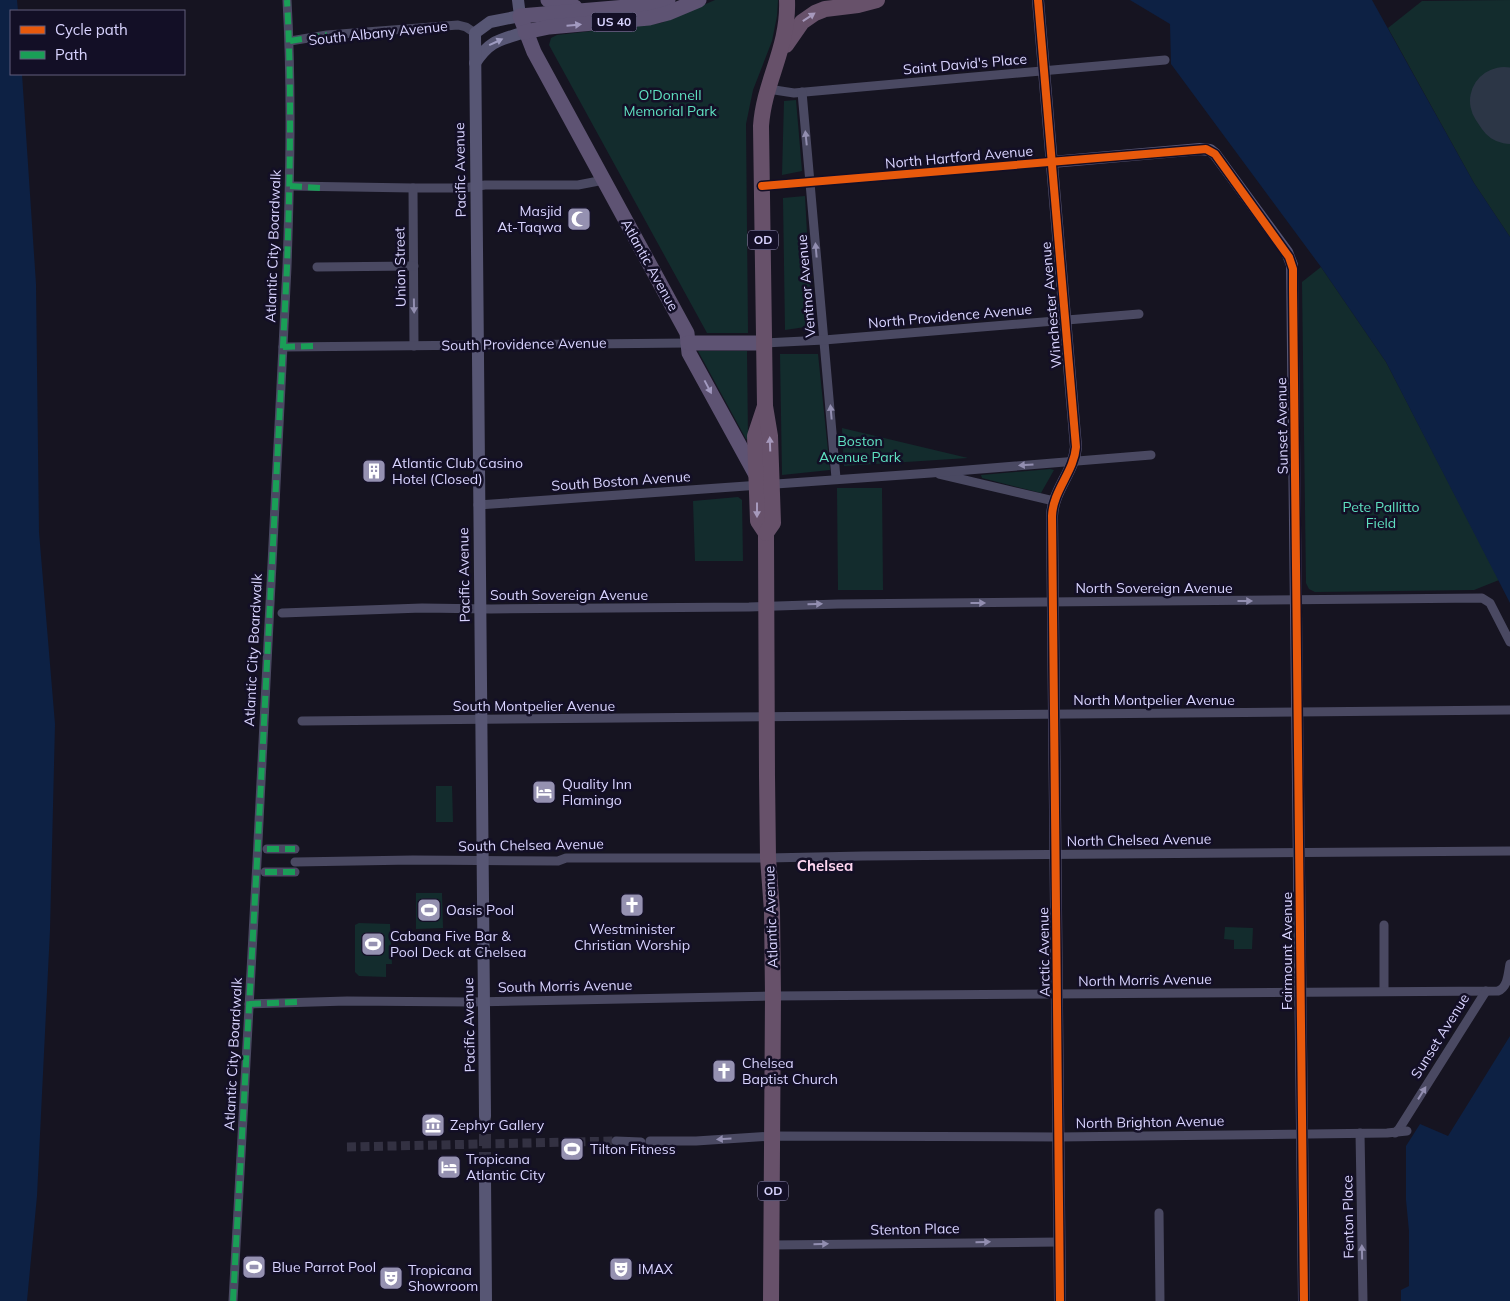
<svg xmlns="http://www.w3.org/2000/svg" width="1510" height="1301" font-family="Mulish,sans-serif">
<style>
.green{fill:#132c2d}
.water{fill:#0d2144}
.lines{fill:none;stroke-linecap:round;stroke-linejoin:round}
.taxiway{stroke:#2c3646;stroke-width:26}
.runway{stroke:#2c3646;stroke-width:68}
.street-tunnel{stroke:#333142;stroke-width:9;stroke-dasharray:9 4.5;stroke-linecap:butt}
.secondary-tunnel{stroke:#333142;stroke-width:12;stroke-dasharray:12 6;stroke-linecap:butt}
.street{stroke:#4a4962;stroke-width:9}
.secondary{stroke:#575674;stroke-width:12}
.primary{stroke:#5e5373;stroke-width:15}
.highway{stroke:#67516a;stroke-width:16}
.quiet{stroke:#1a9f57;stroke-width:6;stroke-dasharray:12 6;stroke-linecap:butt}
.cycleway-casing{stroke:#130f26;stroke-width:11}
.cycleway{stroke:#e8590c;stroke-width:8}
.oneway{fill:#a699bc}
.oneway2{fill:#a29ac0}
.oneway3{fill:#9e9bc0}
.oneway4{fill:#928eb0}
.labels{text-anchor:middle;stroke-width:5;stroke-linejoin:round;paint-order:stroke}
.shield{fill:#130f26;stroke:#9e99be;stroke-width:1}
.shield-label{font-size:12px;font-weight:bold;fill:#d9d4ff}
.street-label{font-size:14px;fill:#d9d4ff;stroke:#130f26}
.park-label{font-size:14px;fill:#5fe0c0;stroke:#130f26}
.poi-label{font-size:14px;fill:#d9d4ff;stroke:#130f26;text-anchor:start}
.neighbourhood-label{font-size:15px;font-weight:bold;fill:#ffd6f0;stroke:#130f26}
</style>
<rect width="100%" height="100%" fill="#161421"/>
<g class="green">
<polygon points="715,0 778,0 777,16 772,41 753,90 746,124 748,333 707,333 549,45 551,38 557,35 661,23"/>
<polygon points="1510,0 1510,237 1474,183 1388,28 1422,1"/>
<polygon points="796,100 802,171 782,175 784,101"/>
<polygon points="805,196 812,326 785,330 783,198"/>
<polygon points="1321,267 1386,362 1499,580 1474,590 1315,592 1309,589 1306,583 1302,282"/>
<polygon points="698,351 747,351 748,440 746,439"/>
<polygon points="780,354 818,354 830,470 782,475"/>
<polygon points="842,428 968,458 844,466"/>
<polygon points="1050,469 1054,470 1041,493 982,478 981,475"/>
<polygon points="837,488 882,488 883,590 838,590"/>
<polygon points="738,497 742,500 743,561 695,561 693,501"/>
<polygon points="436,786 452,786 453,822 436,822"/>
<polygon points="416,893 442,893 443,928 416,929"/>
<polygon points="359,923 390,924 392,964 386,964 386,977 359,976 355,972 355,925"/>
<polygon points="1225,927 1253,928 1252,949 1234,949 1234,940 1224,939"/>
</g>
<g class="water">
<polygon points="0,0 17,0 18,11 11,11 11,74 22,74 36,284 39,532 55,724 50,930 37,1196 27,1301 0,1301"/>
<polygon points="1130,0 1372,0 1474,183 1510,237 1510,603 1386,362 1321,267 1171,64 1170,24"/>
<polygon points="1510,1036 1510,1301 1401,1301 1401,1290 1409,1286 1409,1231 1406,1200 1406,1146 1420,1124 1448,1136"/>
</g>
<g class="lines">
<polyline class="taxiway" points="1504,101 1510,101"/>
<polyline class="runway" points="1504,101 1510,110"/>
<polyline class="street-tunnel" points="347,1147 616,1141"/>
<polyline class="secondary-tunnel" points="485,1116 485,1177"/>
<g class="street">
<polyline points="290,41 327,35 458,25 466,27 475,33"/>
<polyline points="768,89 794,93 1165,60"/>
<polyline points="802,92 836,478"/>
<polyline points="290,186 413,188 464,188 485,185 578,185 604,180"/>
<polyline points="762,186 1052,162"/>
<polyline points="413,188 414,346"/>
<polyline points="317,267 414,266"/>
<polyline points="764,343 824,340 1139,314"/>
<polyline points="283,347 688,343"/>
<polyline points="939,474 1054,501"/>
<polyline points="478,505 931,473 1151,455"/>
<polyline points="282,613 422,608 491,609 749,607 838,604 1482,598 1490,603 1510,642"/>
<polyline points="302,721 1510,710"/>
<polyline points="267,849 295,849"/>
<polyline points="295,862 413,860 558,861 566,858 768,858 863,856 1510,851"/>
<polyline points="265,872 295,872"/>
<polyline points="1384,925 1384,991"/>
<path d="M249,1004L347,1001L471,1002L773,996L1498,991C1508,987 1508,974 1510,964"/>
<polyline points="1360,1133 1363,1301"/>
<polyline points="1395,1133 1399,1129 1486,991"/>
<polyline points="616,1141 641,1142"/>
<polyline points="650,1141 696,1141 773,1136 1058,1137 1387,1133 1407,1131"/>
<polyline points="1159,1213 1160,1301"/>
<polyline points="772,1245 1059,1242"/>
<path d="M233,1301L257,861L287,267C290,178 292,89 287,0"/>
</g>
<g class="secondary">
<path d="M1038,0L1076,447C1074,472 1053,490 1052,516L1060,1301"/>
<path d="M475,63C490,40 500,40 525,32"/>
<polyline points="1052,162 1200,149 1210,150 1215,154 1287,252 1292,265 1304,1301"/>
<polyline points="485,1116 475,33 490,22 520,16 518,0"/>
<polyline points="485,1177 486,1301"/>
</g>
<g class="primary">
<polyline points="548,0 575,7"/>
<polyline points="668,0 638,6 520,16 534,52 687,333 689,353 757,477"/>
<polyline points="525,32 549,27 649,18 668,13 699,0"/>
<polyline points="688,343 764,343"/>
</g>
<g class="highway">
<polyline points="786,45 802,22 815,13 825,9 858,5 877,0"/>
<polyline points="765,406 755,436 758,521 766,533 766,539 767,776 768,858 772,911 773,996 771,1301"/>
<path d="M766,533L773,523L770,436L765,406L761,126C764,81 789,48 787,0"/>
</g>
<g class="quiet">
<polyline points="290,41 327,35"/>
<polyline points="290,186 320,188"/>
<polyline points="283,347 314,346"/>
<polyline points="267,849 295,849"/>
<polyline points="265,872 295,872"/>
<polyline points="249,1004 298,1002"/>
<path d="M233,1301L257,861L287,267C290,178 292,89 287,0"/>
</g>
<g class="cycleway-casing">
<g id="cycleway">
<path d="M1038,0L1076,447C1074,472 1053,490 1052,516L1060,1301"/>
<polyline points="762,186 1206,149 1215,154 1289,257 1293,269 1293,290 1304,1301"/>
</g>
</g>
<use href="#cycleway" class="cycleway"/>
</g>
<defs><path id="oneway-solid" d="M-6-.8H1V-3.2L6.5 0L1 3.2V.8H-6Z" transform="scale(1.25)"/></defs>
<g class="oneway">
<use href="#oneway-solid" transform="translate(809 17) rotate(-34)"/>
<use href="#oneway-solid" transform="translate(770 444) rotate(-92)"/>
<use href="#oneway-solid" transform="translate(757 510) rotate(90)"/>
</g>
<g class="oneway2">
<use href="#oneway-solid" transform="translate(574 25) rotate(-5)"/>
<use href="#oneway-solid" transform="translate(708 387) rotate(62)"/>
</g>
<use class="oneway3" href="#oneway-solid" transform="translate(496 42) rotate(-25)"/>
<g class="oneway4">
<use href="#oneway-solid" transform="translate(806 138) rotate(-96)"/>
<use href="#oneway-solid" transform="translate(816 250) rotate(-95)"/>
<use href="#oneway-solid" transform="translate(414 306) rotate(89)"/>
<use href="#oneway-solid" transform="translate(831 412) rotate(-95)"/>
<use href="#oneway-solid" transform="translate(1026 465) rotate(176)"/>
<use href="#oneway-solid" transform="translate(1245 601)"/>
<use href="#oneway-solid" transform="translate(978 603)"/>
<use href="#oneway-solid" transform="translate(815 604) rotate(-1)"/>
<use href="#oneway-solid" transform="translate(1422 1093) rotate(-58)"/>
<use href="#oneway-solid" transform="translate(724 1139) rotate(177)"/>
<use href="#oneway-solid" transform="translate(983 1242) rotate(-1)"/>
<use href="#oneway-solid" transform="translate(821 1244) rotate(-1)"/>
<use href="#oneway-solid" transform="translate(1362 1252) rotate(-91)"/>
</g>
<defs>
<g id="mosque-square" transform="scale(1.25)"><rect x="-9" y="-9" width="18" height="18" rx="4" fill="#9591b1" stroke="#130f26"/><path d="M3.5-4.9A6 6 0 1 0 3.5 4.9A5 5 0 1 1 3.5-4.9Z" fill="#fff"/></g>
<g id="building-square" transform="scale(1.25)"><rect x="-9" y="-9" width="18" height="18" rx="4" fill="#9591b1" stroke="#130f26"/><path d="M-4-6H4V6H1V3H-1V6H-4ZM-2.5-4.3h1.7v1.8h-1.7ZM.8-4.3h1.7v1.8H.8ZM-2.5-1h1.7V.8h-1.7ZM.8-1h1.7V.8H.8Z" fill="#fff"/></g>
<g id="hotel-square" transform="scale(1.25)"><rect x="-9" y="-9" width="18" height="18" rx="4" fill="#9591b1" stroke="#130f26"/><path d="M-6-4.5h1.5V1H6V5H4.5V3h-9V5H-6ZM-4 0a1.8 1.8 0 1 1 3.6 0ZM.5 0V-2.5h3Q6-2.5 6 0Z" fill="#fff"/></g>
<g id="church-square" transform="scale(1.25)"><rect x="-9" y="-9" width="18" height="18" rx="4" fill="#9591b1" stroke="#130f26"/><path d="M-1.2-6h2.4v3.5h3.3v2.4h-3.3V6h-2.4V-.1h-3.3v-2.4h3.3Z" fill="#fff"/></g>
<g id="stadium-square" transform="scale(1.25)"><rect x="-9" y="-9" width="18" height="18" rx="4" fill="#9591b1" stroke="#130f26"/><path d="M0-5a6.5 5 0 1 0 0 10a6.5 5 0 1 0 0-10ZM-3.5-1.8h7v3.6h-7Z" fill="#fff"/></g>
<g id="museum-square" transform="scale(1.25)"><rect x="-9" y="-9" width="18" height="18" rx="4" fill="#9591b1" stroke="#130f26"/><path d="M0-6L6-3V-2H-6V-3ZM-5-1h2V3h-2ZM-1-1h2V3h-2ZM3-1h2V3H3ZM-6 4H6V6H-6Z" fill="#fff"/></g>
<g id="theatre-square" transform="scale(1.25)"><rect x="-9" y="-9" width="18" height="18" rx="4" fill="#9591b1" stroke="#130f26"/><path d="M-5-5.5Q0-4 5-5.5V0Q5 5 0 6Q-5 5-5 0ZM-3.3-2.5H-1v1.5H-3.3ZM1-2.5H3.3v1.5H1ZM-2.8 1Q0 5.5 2.8 1Z" fill="#fff"/></g>
</defs>
<g fill-rule="evenodd">
<use href="#mosque-square" x="579" y="219"/>
<use href="#building-square" x="374" y="471"/>
<use href="#hotel-square" x="544" y="792"/>
<use href="#church-square" x="632" y="905"/>
<use href="#stadium-square" x="429" y="910"/>
<use href="#stadium-square" x="373" y="944"/>
<use href="#church-square" x="724" y="1071"/>
<use href="#museum-square" x="433" y="1125"/>
<use href="#stadium-square" x="572" y="1149"/>
<use href="#hotel-square" x="449" y="1167"/>
<use href="#stadium-square" x="254" y="1267"/>
<use href="#theatre-square" x="621" y="1269"/>
<use href="#theatre-square" x="391" y="1278"/>
</g>
<g class="labels">
<g class="shield">
<rect x="591.5" y="12.5" width="45" height="19" rx="4"/>
<rect x="748" y="230.5" width="30" height="19" rx="4"/>
<rect x="758" y="1181.5" width="30" height="19" rx="4"/>
</g>
<g class="shield-label">
<text x="614" y="26">US 40</text>
<text x="763" y="244">OD</text>
<text x="773" y="1195">OD</text>
</g>
<g class="street-label">
<text transform="translate(378 33) rotate(-6)" y="5">South Albany Avenue</text>
<text transform="translate(965 64) rotate(-5)" y="5">Saint David's Place</text>
<text transform="translate(959 157) rotate(-5)" y="5">North Hartford Avenue</text>
<text transform="translate(460 170) rotate(-91)" y="5">Pacific Avenue</text>
<text transform="translate(273 246) rotate(-88)" y="5">Atlantic City Boardwalk</text>
<text transform="translate(650 265) rotate(61)" y="5">Atlantic Avenue</text>
<text transform="translate(400 267) rotate(-91)" y="5">Union Street</text>
<text transform="translate(806 286) rotate(-95)" y="5">Ventnor Avenue</text>
<text transform="translate(1051 305) rotate(-95)" y="5">Winchester Avenue</text>
<text transform="translate(950 316) rotate(-5)" y="5">North Providence Avenue</text>
<text transform="translate(524 344) rotate(-1)" y="5">South Providence Avenue</text>
<text transform="translate(1282 426) rotate(-91)" y="5">Sunset Avenue</text>
<text transform="translate(621 481) rotate(-4)" y="5">South Boston Avenue</text>
<text transform="translate(464 575) rotate(-91)" y="5">Pacific Avenue</text>
<text x="1154" y="593">North Sovereign Avenue</text>
<text x="569" y="600">South Sovereign Avenue</text>
<text transform="translate(253 650) rotate(-87)" y="5">Atlantic City Boardwalk</text>
<text x="1154" y="705">North Montpelier Avenue</text>
<text x="534" y="711">South Montpelier Avenue</text>
<text transform="translate(1139 840) rotate(-1)" y="5">North Chelsea Avenue</text>
<text transform="translate(531 845) rotate(-1)" y="5">South Chelsea Avenue</text>
<text transform="translate(771 917) rotate(-92)" y="5">Atlantic Avenue</text>
<text transform="translate(1287 951) rotate(-90)" y="5">Fairmount Avenue</text>
<text transform="translate(1044 952) rotate(-91)" y="5">Arctic Avenue</text>
<text transform="translate(1145 980) rotate(-1)" y="5">North Morris Avenue</text>
<text transform="translate(565 986) rotate(-1)" y="5">South Morris Avenue</text>
<text transform="translate(469 1025) rotate(-91)" y="5">Pacific Avenue</text>
<text transform="translate(1440 1036) rotate(-58)" y="5">Sunset Avenue</text>
<text transform="translate(233 1054) rotate(-87)" y="5">Atlantic City Boardwalk</text>
<text transform="translate(1150 1122) rotate(-1)" y="5">North Brighton Avenue</text>
<text transform="translate(1348 1217) rotate(-91)" y="5">Fenton Place</text>
<text transform="translate(915 1229) rotate(-1)" y="5">Stenton Place</text>
</g>
<g class="park-label">
<text x="670" y="100">O'Donnell<tspan x="670" dy="16">Memorial Park</tspan></text>
<text x="860" y="446">Boston<tspan x="860" dy="16">Avenue Park</tspan></text>
<text x="1381" y="512">Pete Pallitto<tspan x="1381" dy="16">Field</tspan></text>
</g>
<g class="poi-label">
<text x="562" y="216" text-anchor="end">Masjid<tspan x="562" dy="16">At-Taqwa</tspan></text>
<text x="392" y="468">Atlantic Club Casino<tspan x="392" dy="16">Hotel (Closed)</tspan></text>
<text x="562" y="789">Quality Inn<tspan x="562" dy="16">Flamingo</tspan></text>
<text x="446" y="915">Oasis Pool</text>
<text x="632" y="934" text-anchor="middle">Westminister<tspan x="632" dy="16">Christian Worship</tspan></text>
<text x="390" y="941">Cabana Five Bar &amp;<tspan x="390" dy="16">Pool Deck at Chelsea</tspan></text>
<text x="742" y="1068">Chelsea<tspan x="742" dy="16">Baptist Church</tspan></text>
<text x="450" y="1130">Zephyr Gallery</text>
<text x="590" y="1154">Tilton Fitness</text>
<text x="466" y="1164">Tropicana<tspan x="466" dy="16">Atlantic City</tspan></text>
<text x="272" y="1272">Blue Parrot Pool</text>
<text x="638" y="1274">IMAX</text>
<text x="408" y="1275">Tropicana<tspan x="408" dy="16">Showroom</tspan></text>
</g>
<g class="neighbourhood-label">
<text x="825" y="871">Chelsea</text>
</g>
</g>
<rect x="10" y="10" width="175" height="65" fill="#130f26" stroke="#625e7d"/>
<rect x="20" y="26" width="25" height="8" fill="#e8590c" stroke="#625e7d"/>
<text x="55" y="35" font-size="15" fill="#d9d4ff">Cycle path</text>
<rect x="20" y="51" width="25" height="8" fill="#1a9f57" stroke="#625e7d"/>
<text x="55" y="60" font-size="15" fill="#d9d4ff">Path</text>
</svg>
